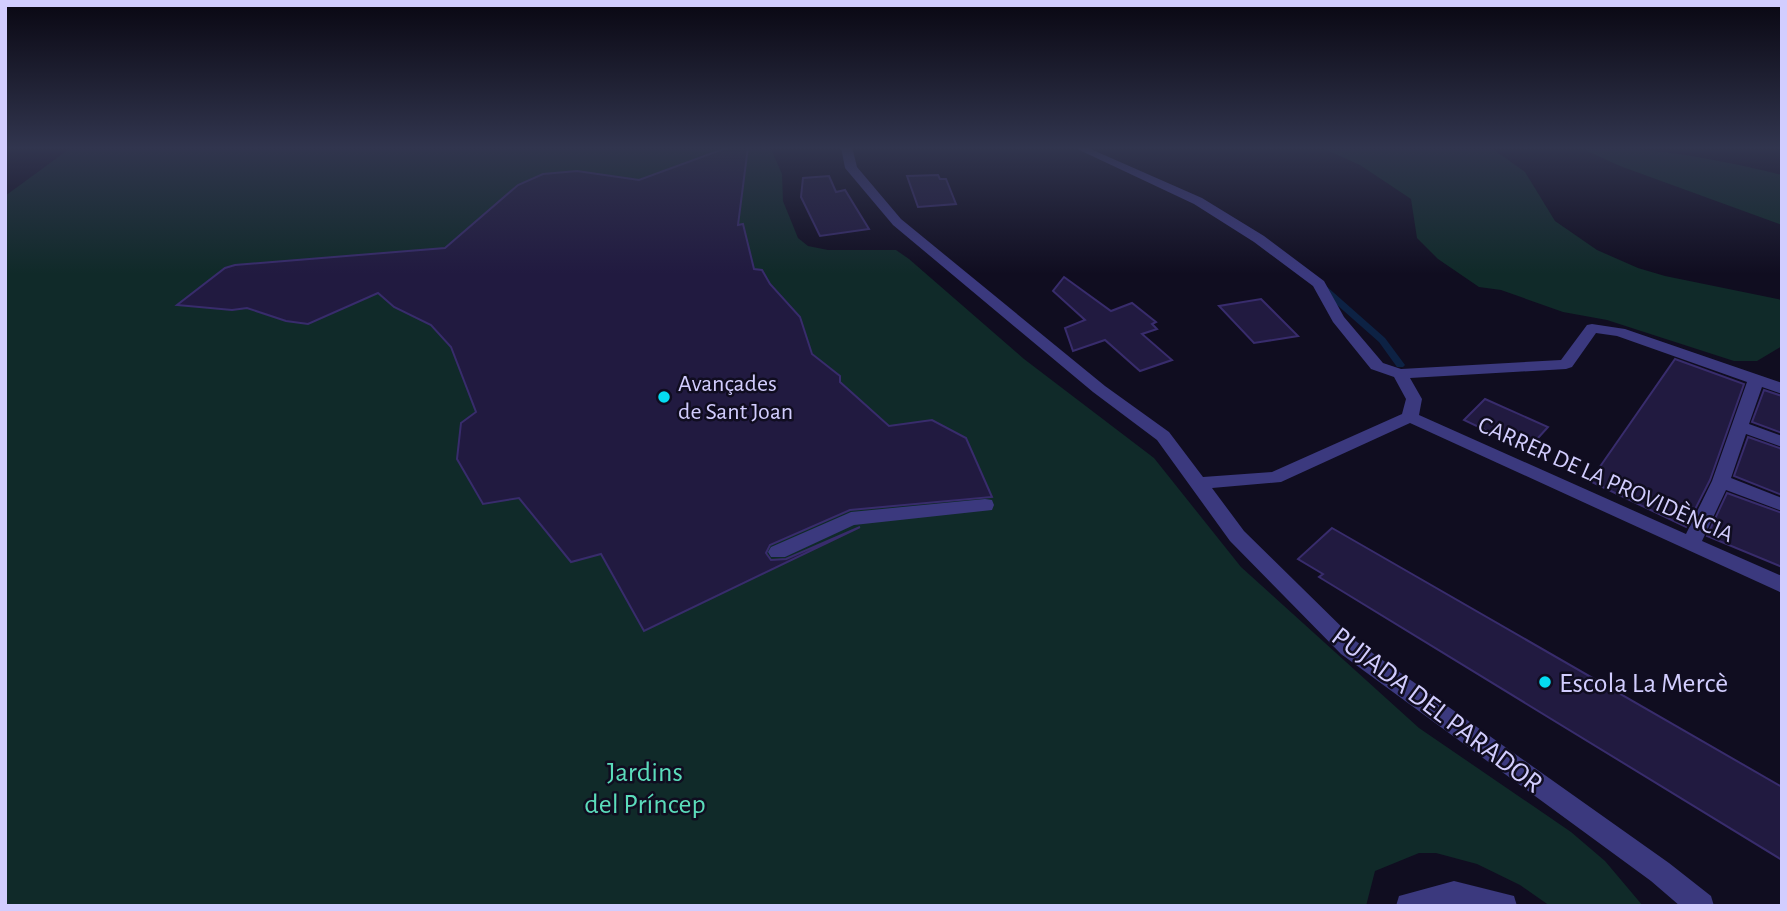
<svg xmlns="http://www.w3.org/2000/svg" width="1787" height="911" font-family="'Alegreya Sans',sans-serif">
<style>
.green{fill:#102a29}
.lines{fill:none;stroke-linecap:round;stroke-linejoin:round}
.stream{fill:#0d2244;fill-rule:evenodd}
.building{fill:#211a40;stroke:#382c6c;stroke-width:2}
.pedestrian{fill:#3b397e;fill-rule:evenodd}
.minor{fill:#3b397e;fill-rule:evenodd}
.poi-dot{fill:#05dcf2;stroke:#100d20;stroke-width:2.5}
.labels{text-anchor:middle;stroke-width:5;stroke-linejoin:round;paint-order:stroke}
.poi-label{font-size:24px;fill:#d2cdfe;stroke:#100d20;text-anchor:start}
.street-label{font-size:24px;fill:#d2cdfe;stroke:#100d20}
.near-poi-label{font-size:28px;fill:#d2cdfe;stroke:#100d20;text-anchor:start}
.near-street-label{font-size:28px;fill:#d2cdfe;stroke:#100d20}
.near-park-label{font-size:28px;fill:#5bdcbb;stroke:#100d20}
</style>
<rect width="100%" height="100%" fill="#100d20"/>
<g class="green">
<polygon points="72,147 770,147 782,174 783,201 798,238 808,246 828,250 896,250 909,259 1024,359 1154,458 1241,567 1419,728 1571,832 1605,861 1643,906 1550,906 1520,885 1477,864 1436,853 1419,853 1375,871 1366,906 5,906 5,196"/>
<polygon points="1320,147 1490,147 1525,172 1555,221 1597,250 1638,268 1665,276 1782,300 1782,346 1757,361 1734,361 1607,320 1563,312 1501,290 1479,287 1438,259 1417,238 1411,199 1360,165"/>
<path d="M1586,147C1654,147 1716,159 1782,175V225L1620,166L1587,151Z"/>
</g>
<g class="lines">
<polygon class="stream" points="1322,284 1325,285 1385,338 1405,365 1403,367 1397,367 1379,342 1319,289 1319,285"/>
</g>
<g class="building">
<polygon points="729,147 748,147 738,225 743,224 754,269 762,270 770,284 800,317 812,354 840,376 840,382 889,426 932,420 966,438 992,497 850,510 770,545 766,553 771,560 786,559 860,527 644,631 601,554 571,562 519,498 483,504 457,459 461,423 476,412 451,347 431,325 394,307 378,293 308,324 286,321 247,308 232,310 177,305 225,268 235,265 445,248 518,185 543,174 577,171 639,180"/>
<polygon points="938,175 940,179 946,179 956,204 918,207 907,176"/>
<polygon points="829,176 836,192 845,190 869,229 820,236 801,197 803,178"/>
<polygon points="1064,277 1111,311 1132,303 1156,322 1152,324 1157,329 1142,334 1172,360 1140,371 1105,340 1073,351 1065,328 1085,320 1053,291"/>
<polygon points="1261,299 1298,336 1254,343 1219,306"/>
<polygon points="1675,359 1744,384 1710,480 1686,527 1590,481"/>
<polygon points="1764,390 1782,396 1782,433 1752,422"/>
<polygon points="1485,399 1548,427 1527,450 1464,420"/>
<polygon points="1748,437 1782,449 1782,495 1734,476"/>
<polygon points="1727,493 1782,513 1782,567 1707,536"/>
<polygon points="1332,528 1782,787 1782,860 1319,577 1323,574 1298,559"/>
</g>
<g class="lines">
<polygon class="pedestrian" points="985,499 992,500 994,505 992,510 854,525 785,557 771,557 768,552 771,547 851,512"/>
<g class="minor">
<path d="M841,147H852L857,167L901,219L1105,386L1169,432L1203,477L1272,472L1402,414L1406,399L1394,377L1371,369L1333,322L1313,286L1254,242L1194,204L1073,147H1086L1202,198L1264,236L1324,281L1344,317L1383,363L1401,369L1561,360L1587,325L1592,324L1625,329L1782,383V394L1762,387L1749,424L1782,436V447L1746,434L1731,478L1782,498V511L1726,490L1702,541L1782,576V593L1410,423L1281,482L1212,488L1244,531L1357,642L1669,863L1711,896L1714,906H1680L1651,881L1341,654L1230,541L1157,440L1093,392L893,225L845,168ZM1596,333L1617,336L1747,382L1712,481L1686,534L1419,415L1422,399L1410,378L1566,369L1572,367Z"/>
<polygon points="1454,881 1514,896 1517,906 1396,906 1399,896"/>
</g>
</g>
<linearGradient id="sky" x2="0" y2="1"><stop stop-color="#090712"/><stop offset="0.54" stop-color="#31354e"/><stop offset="1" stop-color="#31354e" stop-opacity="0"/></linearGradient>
<rect width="1787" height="274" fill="url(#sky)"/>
<g class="poi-dot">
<circle cx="664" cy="397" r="7"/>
<circle cx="1545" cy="682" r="7"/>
</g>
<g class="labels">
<g class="poi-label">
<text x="678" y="391">Avançades<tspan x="678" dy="28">de Sant Joan</tspan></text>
</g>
<g class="street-label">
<text transform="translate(1606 479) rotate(24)" y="8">CARRER DE LA PROVIDÈNCIA</text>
</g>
<g class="near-poi-label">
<text x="1559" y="692">Escola La Mercè</text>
</g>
<g class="near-street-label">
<text transform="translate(1438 709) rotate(37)" y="10">PUJADA DEL PARADOR</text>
</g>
<g class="near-park-label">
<text x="645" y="781">Jardins<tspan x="645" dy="32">del Príncep</tspan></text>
</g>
</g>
<rect width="1787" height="911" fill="none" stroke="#d2cdfe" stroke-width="14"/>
</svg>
